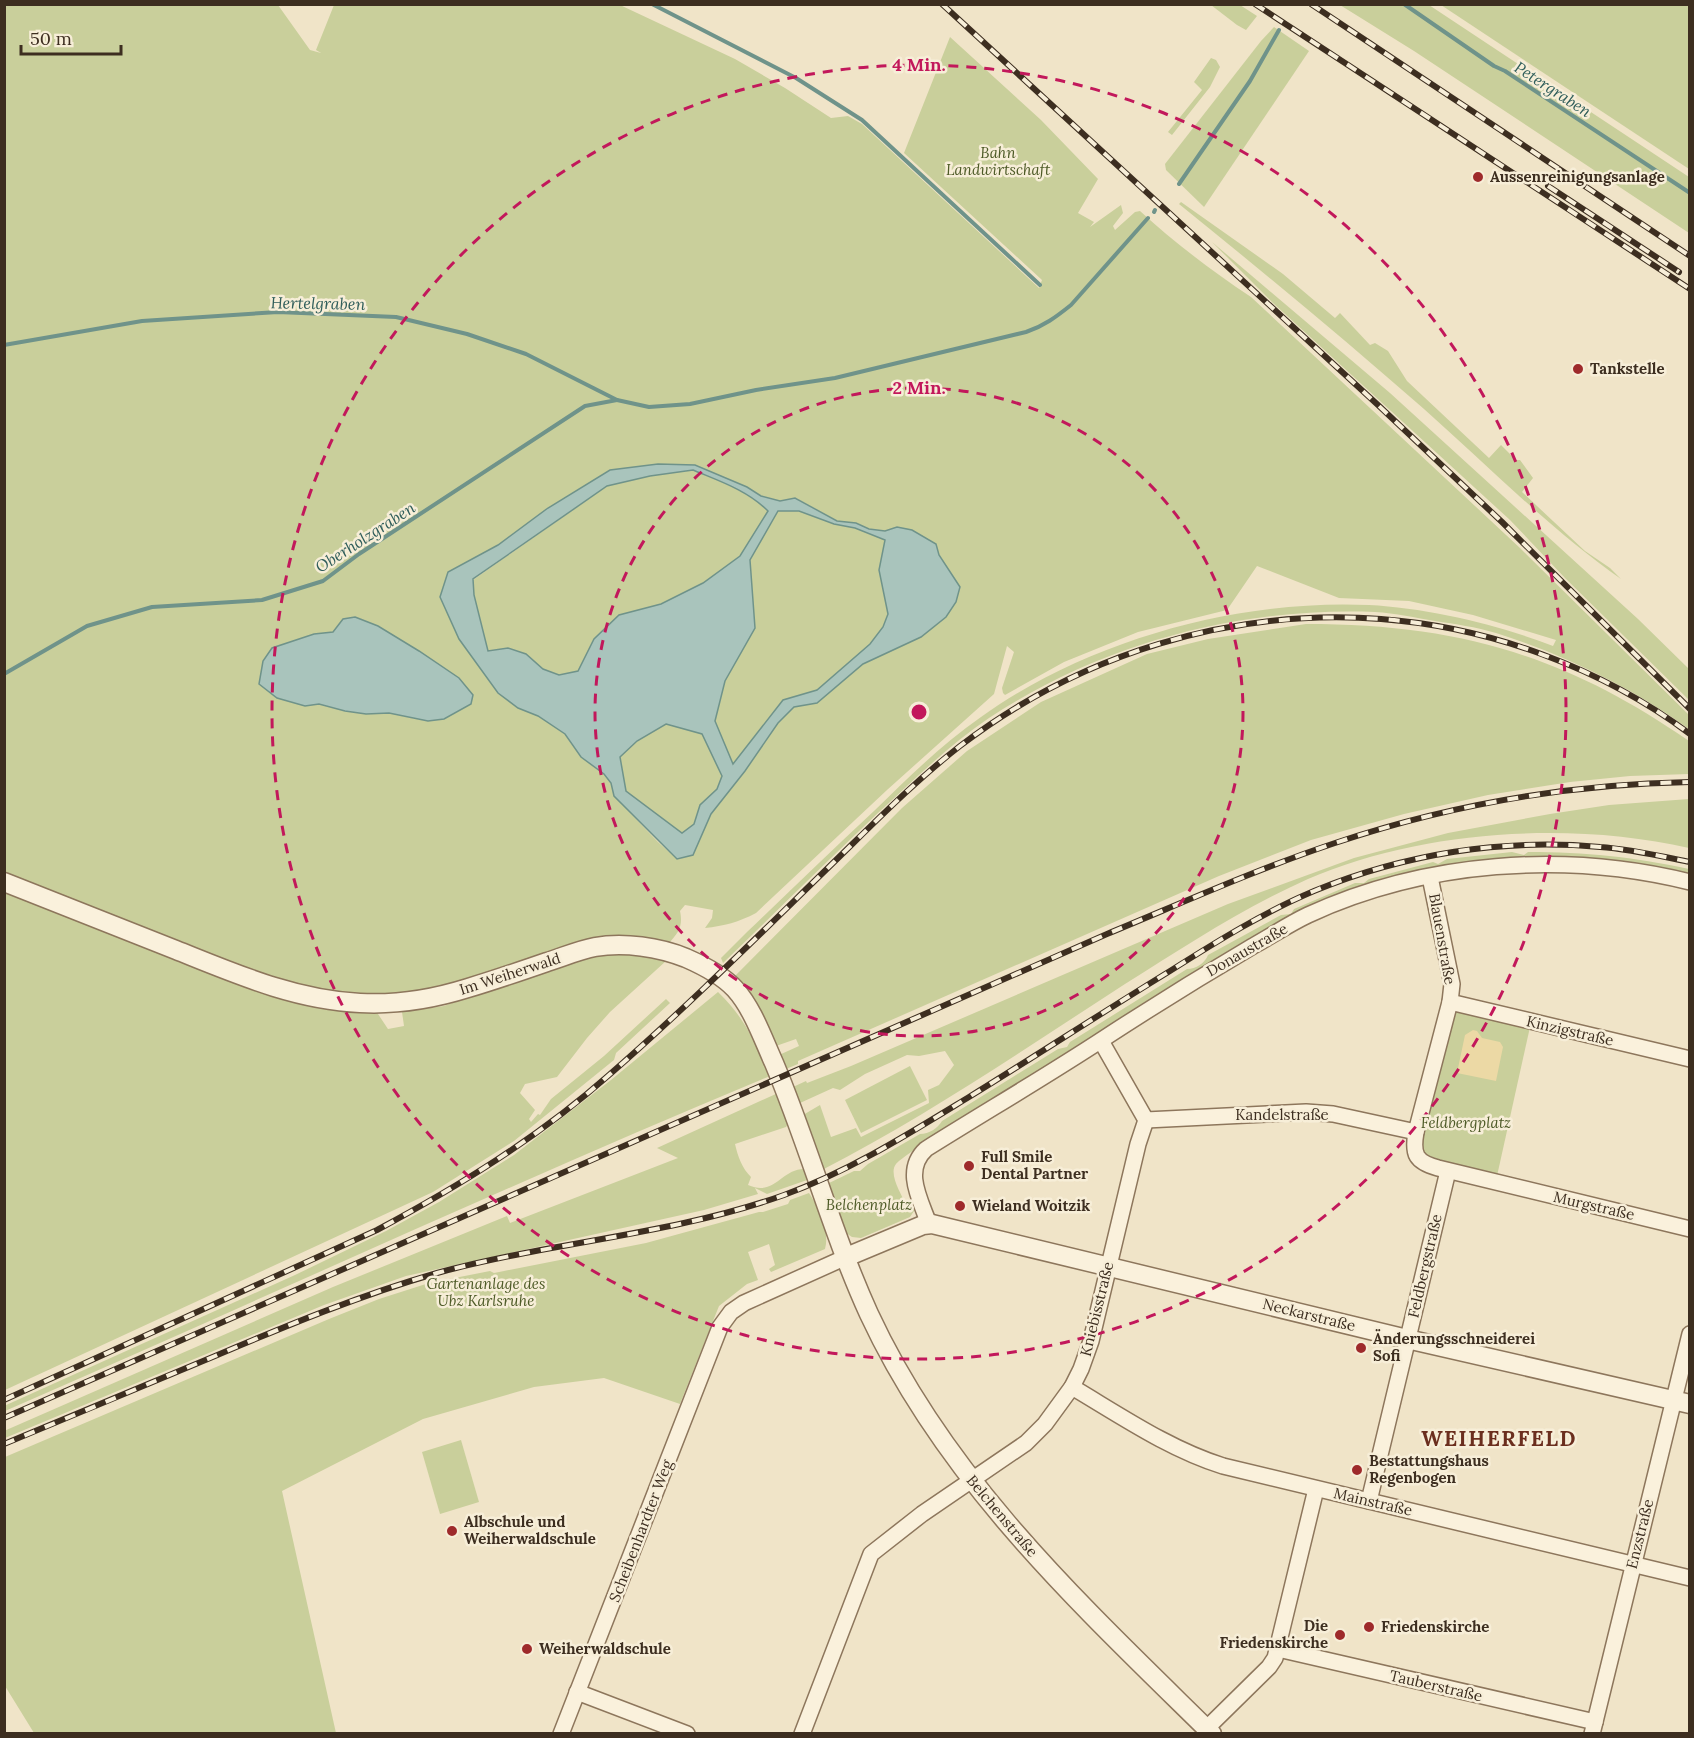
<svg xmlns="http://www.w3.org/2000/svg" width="1694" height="1738" font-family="Lora,serif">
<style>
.green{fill:#c9cf9b;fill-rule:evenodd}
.sand{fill:#ecd9a5}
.water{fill:#a9c4bc;stroke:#6f938a;stroke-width:1.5;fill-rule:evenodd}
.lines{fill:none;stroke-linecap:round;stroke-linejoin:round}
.stream{stroke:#6f938a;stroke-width:4}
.minor-casing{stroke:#8d765c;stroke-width:18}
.tertiary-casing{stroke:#8d765c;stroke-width:21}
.minor{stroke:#faf1dc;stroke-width:15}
.tertiary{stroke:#faf1dc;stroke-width:18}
.rail-casing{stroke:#3d2e20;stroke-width:6}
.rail{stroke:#f7eed8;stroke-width:4;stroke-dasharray:11;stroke-linecap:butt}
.ring{fill:none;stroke:#c2185b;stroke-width:3;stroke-dasharray:10 8}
.poi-dot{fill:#9e2a2b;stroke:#f7eed8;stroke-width:2}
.labels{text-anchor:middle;stroke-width:5;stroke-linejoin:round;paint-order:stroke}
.park-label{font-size:15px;font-style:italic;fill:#4d5a26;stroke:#f7eed8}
.poi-label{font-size:15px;font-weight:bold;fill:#3d2e20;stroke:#f7eed8;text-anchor:start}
.street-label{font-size:15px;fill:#3d2e20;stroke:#f7eed8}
.water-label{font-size:16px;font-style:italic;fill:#2f5d5a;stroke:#f7eed8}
.district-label{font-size:21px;font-weight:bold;letter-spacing:1.5px;fill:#6b2e1e;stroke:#f7eed8}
.centre{fill:#c2185b;stroke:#f7eed8;stroke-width:3}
.ring-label{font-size:18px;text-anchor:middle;font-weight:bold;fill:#c2185b;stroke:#f7eed8;stroke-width:5;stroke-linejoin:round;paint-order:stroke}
</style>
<rect width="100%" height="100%" fill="#f0e4c8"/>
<g class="green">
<path d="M4,5H278L310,50L321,53L316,50L334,5H620L735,59L785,88L831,118L848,116L862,124L1039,288L1042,280L904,153L950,37L1041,120L1098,179L1078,213L1094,222L1090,227L1121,205L1123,213L1113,226L1115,230L1135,212L1140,211C1175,243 1212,271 1251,297L1520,548L1689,715V729C1631,687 1565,655 1496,633C1476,627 1455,624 1435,621C1416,618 1395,613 1375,612C1239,607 1103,643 989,718C949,745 915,779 879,812C826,862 775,913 723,963L721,958L747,932C789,892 831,851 874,811C908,778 942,744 981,717C1088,640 1238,599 1369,605C1428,608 1499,625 1553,646L1556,640L1473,615L1409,601L1339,598L1257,566L1227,610L1138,632L1064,662L1005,695L1003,693L1002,688L1014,652L1007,646L994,694L887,790L756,913C739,922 724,926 705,928L712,918L713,910L685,905L680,911C683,926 679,932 669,943L635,938L417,994L350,996L284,984L5,872ZM658,464L695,465L747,487L761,496L780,501L796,498L837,521L856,523L869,529L885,531L897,527L936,544L939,555L960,587L946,617L921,637L863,664L817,703L794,707L778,723L745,771L711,814L703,832L677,859L658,842L614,796L611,783L604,774L581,757L565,734L539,716L518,708L440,596L448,572L498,545L548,508L610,470ZM343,619L419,651L459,678L473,695L464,708L444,719H417L389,713L366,714L345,711L319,704L314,634L333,632Z"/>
<polygon points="1211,5 1240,5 1257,16 1246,30 1237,25"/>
<polygon points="1340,5 1429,5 1689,177 1689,233 1414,51"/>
<polygon points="1441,5 1689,5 1689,169"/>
<polygon points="1274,27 1309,51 1204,207 1166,170 1165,164 1261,41"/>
<polygon points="1211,58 1216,60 1220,67 1210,87 1172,135 1168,132 1202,90 1194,82"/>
<path d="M1181,202L1283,274L1335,318L1340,313L1370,345L1375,343L1388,351L1407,381L1489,458L1501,445L1516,460H1520L1533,478L1522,492L1585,551L1610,568L1621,579C1550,529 1489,467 1424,409C1344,339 1262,271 1179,204Z"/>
<polygon points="1212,242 1390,393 1638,619 1689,669 1689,700 1565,578 1510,520 1273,303"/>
<path d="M693,470C720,481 747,490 768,511L740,556L703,583L661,604L619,615L594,639L578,671L559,675L543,669L526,654L508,648L488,651L474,595L473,580L607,486L650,476Z"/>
<polygon points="778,511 799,511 834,524 855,528 885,540 879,570 888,614 883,627 870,644 817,690 783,701 733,764 715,721 725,681 755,628 750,560"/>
<path d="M1306,624C1457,624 1565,655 1689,741V774L1630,776L1570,782L1488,795L1404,814L1311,840L1219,876L798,1061V1064L786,1069L779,1055L799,1046L796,1039L776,1046L754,998L735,976L902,808L967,751L1041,702L1147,654L1208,639Z"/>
<polygon points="666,724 702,734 722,776 717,789 700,805 694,824 682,834 626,791 620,757 637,741"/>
<path d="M1689,799V848C1571,821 1420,830 1308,879C1243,908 1184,947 1125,984C1026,1048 927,1116 822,1170L803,1115L820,1105L831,1137L856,1128L861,1137L929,1103L928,1090L939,1085L954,1065L945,1051L919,1056L907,1055L865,1074L840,1090L833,1088L800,1103L793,1087L806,1081L807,1083L851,1066L1228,904L1354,858L1448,833L1550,814L1609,805Z"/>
<path d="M1512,852L1524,855L1528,852C1586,852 1633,857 1689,869V876L1545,859L1337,899L923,1144C917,1148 899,1160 896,1164C888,1174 902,1195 906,1205L916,1200L918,1205L910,1217L861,1238L852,1237L843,1231L827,1184L854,1171H860L868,1164L920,1134C929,1134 938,1128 942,1121L1058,1049L1067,1047L1070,1042L1187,969C1196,969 1205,963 1208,955L1281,915L1291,914L1294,909L1355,883H1364L1369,879L1433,862L1438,864L1447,859Z"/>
<polygon points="4,892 376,1011 388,1029 404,1026 402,1012 444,1006 567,961 605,953 657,956 666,961 610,1012 587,1038 557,1077 525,1084 520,1093 535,1110 529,1119 531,1122 538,1114 540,1115 551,1099 604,1056 666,999 670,1003 616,1053 614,1060 514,1141 433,1192 5,1390"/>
<path d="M718,992C745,1018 755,1042 770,1076C513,1183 260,1300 5,1411L4,1406L295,1275L386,1231L439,1202L514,1155L611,1080Z"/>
<polygon points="1453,1009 1530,1027 1497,1176 1427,1158 1422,1148 1422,1132"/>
<polygon points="910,1066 927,1100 861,1133 845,1100"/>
<path d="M778,1093L789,1123L786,1127L735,1144C738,1157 742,1168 751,1177L748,1185C775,1197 781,1169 804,1169L810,1179L767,1194L755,1188L758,1194L704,1210L406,1276L324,1305L5,1438L4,1431L333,1287L507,1216L510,1223L678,1158L657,1148Z"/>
<path d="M809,1193C819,1208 830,1231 825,1249L771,1272L769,1269L775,1265L769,1244L748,1252L758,1280L747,1284L719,1306L680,1404L604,1378L534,1387L423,1419L282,1491L336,1733H34L5,1686V1457L329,1319L379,1299L429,1283L490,1271L494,1273L646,1243L759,1212H763L788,1204L790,1200Z"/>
<polygon points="461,1440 479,1502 440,1514 422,1452"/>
</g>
<polygon class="sand" points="1473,1030 1477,1031 1482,1038 1500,1042 1503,1047 1496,1081 1457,1073 1465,1035"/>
<g class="water">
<path d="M658,464L695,465L747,487L761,496L780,501L795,498L837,521L856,523L869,529L885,531L897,527L912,530L936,544L939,555L960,587L956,602L946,617L921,637L863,664L817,703L794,707L778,723L745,771L711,814L693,855L677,859L614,796L611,783L604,774L581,757L565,734L538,716L518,708L498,693L459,639L440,597L448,572L498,545L548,508L610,470ZM693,470C719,481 747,490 768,511L740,556L703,583L661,604L619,615L594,639L578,671L559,675L543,669L526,654L508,648L488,651L474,595L473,579L607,486L650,476ZM778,511H799L834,524L855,528L885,540L879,570L888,614L883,627L870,644L817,690L783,700L733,764L715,721L725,681L755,628L750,560ZM666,724L702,734L722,776L717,789L700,805L694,824L682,833L626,791L620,757L637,741Z"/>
<polygon points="355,617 378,626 419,651 459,678 473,695 471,704 444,719 428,721 389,713 366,714 345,711 319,704 305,706 277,698 259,684 263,661 272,648 314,634 333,632 343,619"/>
</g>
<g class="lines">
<g class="stream">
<polyline points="652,4 796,78 862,120 1040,285"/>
<polyline points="1404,4 1494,66 1505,71 1690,193"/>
<polyline points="1179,184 1250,81 1279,30"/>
<polyline points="1154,212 1155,210"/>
<path d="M4,345L142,321L278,312L396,317L467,334L526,354L617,400L649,407L690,404L756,390L835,378L1026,332C1044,326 1056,317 1071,305L1148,218"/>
<polyline points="4,674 87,626 152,607 262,600 323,581 359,554 585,406 617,400"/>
</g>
<g class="minor-casing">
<g id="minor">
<path d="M1430,877L1452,984L1450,1002L1416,1132C1412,1155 1416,1162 1438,1168L1690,1229"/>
<polyline points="1450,1002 1690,1059"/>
<polyline points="1146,1120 1306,1112 1333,1114 1416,1132"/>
<path d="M929,1224C920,1199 903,1170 926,1149C985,1112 1045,1077 1103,1039C1152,1007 1202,976 1253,946C1271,936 1289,924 1308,915C1425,861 1565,851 1690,882"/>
<path d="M1072,1387C1121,1416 1169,1449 1223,1466L1690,1578"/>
<polyline points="1369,1501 1448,1171"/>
<polyline points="1278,1649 1595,1722"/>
<polyline points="577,1692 687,1734"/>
<polyline points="1207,1728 1269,1667 1275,1658 1316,1489"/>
<polyline points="561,1734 720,1327 731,1312 744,1303 844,1258"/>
<polyline points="802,1734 871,1554 922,1514 1026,1443 1045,1424 1072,1387 1081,1369 1091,1341 1138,1144 1146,1120 1101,1041"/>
<polyline points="1592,1734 1690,1334"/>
</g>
</g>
<g class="tertiary-casing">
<g id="tertiary">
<path d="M4,882C62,905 119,928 176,950C236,974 295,1000 360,1003C397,1005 433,999 468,988C495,980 521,971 547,962C563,957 579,950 595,947C624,942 659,947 686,958C702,965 723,976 735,989C753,1009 763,1039 774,1063C809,1146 832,1233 869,1314C947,1482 1082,1606 1212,1734"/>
<polyline points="844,1258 923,1225 932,1224 1407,1339 1690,1404"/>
</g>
</g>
<use href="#minor" class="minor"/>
<use href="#tertiary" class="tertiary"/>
<g class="rail-casing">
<g id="rail">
<polyline points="942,4 1378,405 1502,522 1690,709"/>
<polyline points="1255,4 1690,289"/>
<polyline points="1311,4 1690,256"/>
<polyline points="1548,186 1679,272"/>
<path d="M4,1400L377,1230C459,1186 539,1137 609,1075C687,1007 760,934 834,862C875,822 915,781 960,746C1080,654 1230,608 1381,619C1490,627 1602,668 1690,734"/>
<path d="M4,1418L1107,934C1182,903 1257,869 1335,843C1449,805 1570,784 1690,782"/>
<path d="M4,1444C75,1415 145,1385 215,1356C288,1325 361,1295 437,1273C551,1242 672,1235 784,1195C850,1171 910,1133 969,1097C1037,1055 1103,1012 1170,971C1216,942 1264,912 1314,891C1404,854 1503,838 1600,847C1630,849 1660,856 1690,862"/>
</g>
</g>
<use href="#rail" class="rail"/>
</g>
<g class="ring">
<circle cx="919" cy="712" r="324"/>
<circle cx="919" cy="712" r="647"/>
</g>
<g class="poi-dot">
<circle cx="1478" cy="177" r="6"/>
<circle cx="1578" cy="369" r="6"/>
<circle cx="969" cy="1166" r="6"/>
<circle cx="960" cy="1206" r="6"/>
<circle cx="1361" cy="1348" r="6"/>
<circle cx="1357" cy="1470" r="6"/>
<circle cx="452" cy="1531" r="6"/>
<circle cx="1369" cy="1627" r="6"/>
<circle cx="1340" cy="1635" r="6"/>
<circle cx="527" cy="1649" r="6"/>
</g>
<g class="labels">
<g class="park-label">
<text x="998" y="158">Bahn<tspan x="998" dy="17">Landwirtschaft</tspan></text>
<text x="1466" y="1128">Feldbergplatz</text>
<text x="869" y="1210">Belchenplatz</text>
<text x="486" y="1289">Gartenanlage des<tspan x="486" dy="17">Ubz Karlsruhe</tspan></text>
</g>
<g class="poi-label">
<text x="1490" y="182">Aussenreinigungsanlage</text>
<text x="1590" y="374">Tankstelle</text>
<text x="981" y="1162">Full Smile<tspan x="981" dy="17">Dental Partner</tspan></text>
<text x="972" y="1211">Wieland Woitzik</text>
<text x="1373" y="1344">Änderungsschneiderei<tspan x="1373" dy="17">Sofi</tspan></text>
<text x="1369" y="1466">Bestattungshaus<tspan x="1369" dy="17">Regenbogen</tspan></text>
<text x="464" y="1527">Albschule und<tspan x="464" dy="17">Weiherwaldschule</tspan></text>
<text x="1328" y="1631" text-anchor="end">Die<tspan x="1328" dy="17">Friedenskirche</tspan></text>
<text x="1381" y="1632">Friedenskirche</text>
<text x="539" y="1654">Weiherwaldschule</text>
</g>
<g class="street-label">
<text transform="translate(1442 939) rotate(80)" y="5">Blauenstraße</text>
<text transform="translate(1247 950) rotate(-30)" y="5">Donaustraße</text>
<text transform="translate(510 974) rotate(-18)" y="5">Im Weiherwald</text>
<text transform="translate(1570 1031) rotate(13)" y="5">Kinzigstraße</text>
<text x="1282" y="1120">Kandelstraße</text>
<text transform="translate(1594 1206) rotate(13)" y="5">Murgstraße</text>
<text transform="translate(1425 1266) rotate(-77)" y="5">Feldbergstraße</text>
<text transform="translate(1097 1309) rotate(-76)" y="5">Kniebisstraße</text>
<text transform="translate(1309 1315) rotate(14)" y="5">Neckarstraße</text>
<text transform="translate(1373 1502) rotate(13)" y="5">Mainstraße</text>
<text transform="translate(1002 1516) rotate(50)" y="5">Belchenstraße</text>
<text transform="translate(641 1531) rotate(-69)" y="5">Scheibenhardter Weg</text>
<text transform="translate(1640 1534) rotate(-76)" y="5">Enzstraße</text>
<text transform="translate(1436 1686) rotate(13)" y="5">Tauberstraße</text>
</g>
<g class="water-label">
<text transform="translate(1553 89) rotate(33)" y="6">Petergraben</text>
<text transform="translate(318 303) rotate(1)" y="6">Hertelgraben</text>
<text transform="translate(365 537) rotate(-33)" y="6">Oberholzgraben</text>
</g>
<g class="district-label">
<text x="1499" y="1446">WEIHERFELD</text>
</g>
</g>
<circle cx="919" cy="712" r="9" class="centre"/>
<g class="ring-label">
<text x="919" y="71">4 Min.</text>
<text x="919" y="394">2 Min.</text>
</g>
<rect width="1694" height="1738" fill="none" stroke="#3d2e20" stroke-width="12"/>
<path d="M21 45v9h100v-9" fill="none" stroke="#3d2e20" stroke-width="3"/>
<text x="30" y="45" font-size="18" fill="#3d2e20" stroke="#f7eed8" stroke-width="4.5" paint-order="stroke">50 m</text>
</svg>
